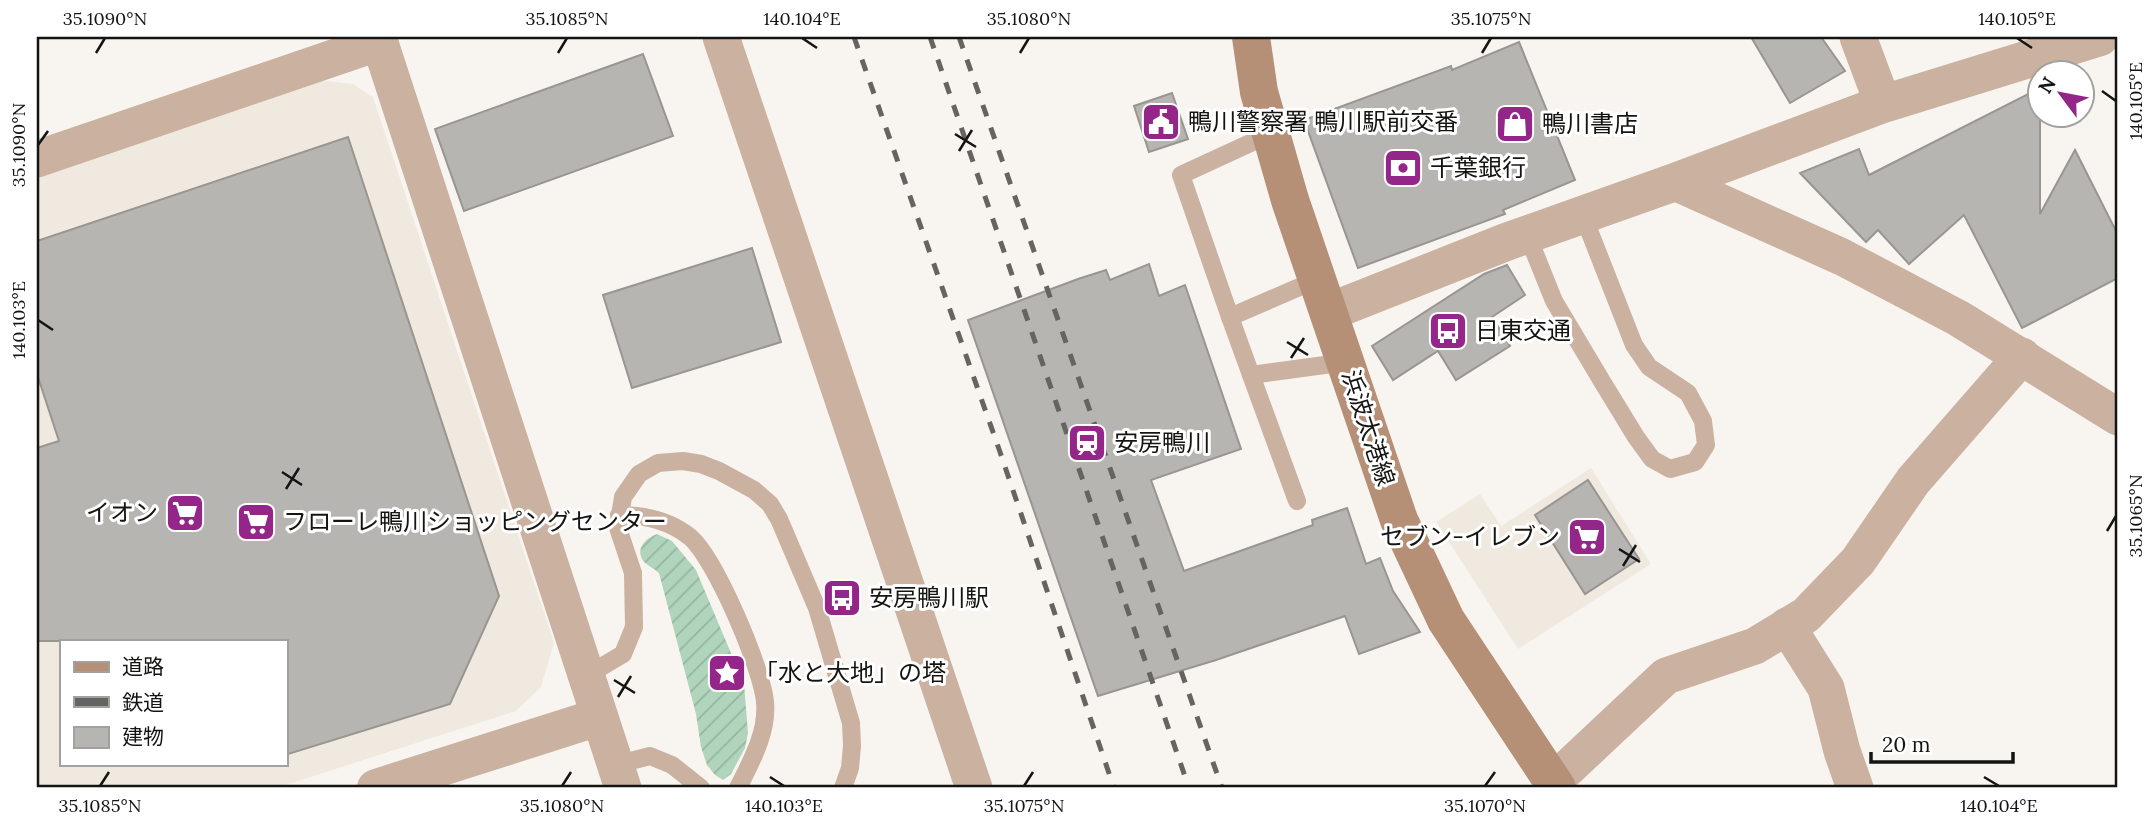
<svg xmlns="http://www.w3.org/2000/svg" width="2155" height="825" font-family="Lora,'Noto Sans JP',serif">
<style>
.built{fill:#f0e9df;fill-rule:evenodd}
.garden{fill:url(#garden-furrows)}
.building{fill:#b7b5b1;stroke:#989592;stroke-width:2}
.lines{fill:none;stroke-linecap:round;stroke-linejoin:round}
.service{stroke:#cbb1a0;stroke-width:18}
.minor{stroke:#cbb1a0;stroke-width:37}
.tertiary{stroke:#cbb1a0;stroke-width:38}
.secondary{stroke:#b58f76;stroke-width:38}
.rail{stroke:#656461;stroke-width:5;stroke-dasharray:12 12;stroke-linecap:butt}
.ticks{fill:none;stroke:#141412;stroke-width:2.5}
.labels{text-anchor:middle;stroke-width:6;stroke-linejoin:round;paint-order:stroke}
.poi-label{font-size:24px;fill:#141412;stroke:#fff;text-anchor:start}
.street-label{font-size:24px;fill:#141412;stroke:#fff}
.neatline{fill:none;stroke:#141412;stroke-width:2.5}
.ticks-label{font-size:18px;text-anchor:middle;fill:#141412}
</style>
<defs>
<pattern id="garden-furrows" width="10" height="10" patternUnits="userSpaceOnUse" patternTransform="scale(1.75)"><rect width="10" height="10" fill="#b0d4bc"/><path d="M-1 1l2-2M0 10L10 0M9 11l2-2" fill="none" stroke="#96b5a1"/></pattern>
</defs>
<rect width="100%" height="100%" fill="#f8f5f1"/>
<g class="built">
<path d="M309,79L353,84L373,97L554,643L541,687L516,711L276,788H37V177ZM61,641H285V764H61Z"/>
<polygon points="1591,468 1651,564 1518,649 1436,522 1480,494 1501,526"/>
</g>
<path class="garden" d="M657,534L672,541L696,570L744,684L748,733L745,748L731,774L723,780L715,775L707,765L701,747L696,714L659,573C655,569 648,566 644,562C634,549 646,538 657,534Z"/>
<g class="building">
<polygon points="1751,37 1821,37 1845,71 1790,103"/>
<polygon points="1519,42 1575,180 1503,210 1505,214 1358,268 1304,120 1451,66 1452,70"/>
<polygon points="643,54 673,136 464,211 435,129"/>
<polygon points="2040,88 2040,214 2075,150 2118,235 2118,278 2022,328 1964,215 1909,264 1878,230 1866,242 1800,173 1859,149 1869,175"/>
<polygon points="1172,93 1188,139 1149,152 1134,106"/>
<polygon points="348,137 499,596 450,704 285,755 285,641 37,641 37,448 59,441 37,374 37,241"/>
<polygon points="752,248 781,342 632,388 603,295"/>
<polygon points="1149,264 1159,296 1185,285 1241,449 1151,480 1184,571 1313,525 1312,520 1347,508 1366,564 1380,558 1393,591 1420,632 1359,654 1345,616 1216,660 1098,696 968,320 1078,279 1106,270 1110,280"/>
<polygon points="1507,265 1525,295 1492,317 1510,346 1456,380 1438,351 1393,380 1372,346 1484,274"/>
<polygon points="1588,480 1639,559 1585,594 1535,515"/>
</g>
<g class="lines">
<g class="service">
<polyline points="1527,234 1554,301 1603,383 1636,437 1652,459 1670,469 1695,462 1706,445 1703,421 1688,393 1649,367 1634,345 1583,215"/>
<polyline points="1318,279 1230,317 1251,375 1347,362"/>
<polyline points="1230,317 1181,175 1270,134"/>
<polyline points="1251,375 1297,501"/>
<path d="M619,515C644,515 669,520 690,537C715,558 762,668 765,702C768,732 751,762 738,788"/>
<polyline points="586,676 623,654 634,627 633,573 618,528 623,497 639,474 658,463 683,461 701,464 719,471 754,490 770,504 779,519 817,608 851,723 852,746 850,768 843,788"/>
<polyline points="615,765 650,756 672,765 701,788"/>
</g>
<g class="minor">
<polyline points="378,37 623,788"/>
<polyline points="721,37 974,788"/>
<polyline points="1858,37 1883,104"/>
<polyline points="37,159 380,42"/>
<polyline points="1675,182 1842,257 1958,318 2118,417"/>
<polyline points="1787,626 1826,688 1842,751 1855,788"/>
<polyline points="1553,782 1666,676 1755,646 1806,615 1858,561 1913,481 2022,356"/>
</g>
<g class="tertiary">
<polyline points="1329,312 1506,242 1675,182 1883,104 2100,37"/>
<polyline points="376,788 599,717"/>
</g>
<polyline class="secondary" points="1251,37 1259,92 1290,200 1399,520 1446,620 1557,788"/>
<g class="rail">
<polyline points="854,37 1000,452 1114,788"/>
<polyline points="930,37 1189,788"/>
<polyline points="959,37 1222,788"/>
</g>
</g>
<path class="ticks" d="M802,38L817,48M2017,38L2032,48M96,53L105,38M558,53L567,38M1020,53L1029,38M1482,53L1491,38M2102,91L2116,101M955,134L976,147M38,145L48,131M959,151L972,130M38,320L53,330M1287,342L1308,355M1291,358L1304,338M282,472L302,485M286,489L299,468M2107,531L2116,516M1619,549L1640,562M1623,566L1636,545M614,680L635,693M618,697L631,676M770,777L784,786M1984,777L1999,786M100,786L109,772M562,786L571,772M1024,786L1033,772M1485,786L1495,772"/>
<defs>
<g id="civic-square" transform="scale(2.0125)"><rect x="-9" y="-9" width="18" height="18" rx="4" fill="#932688" stroke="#fff"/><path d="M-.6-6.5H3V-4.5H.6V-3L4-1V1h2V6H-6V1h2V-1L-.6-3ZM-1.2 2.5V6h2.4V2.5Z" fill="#fff"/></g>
<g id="shop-square" transform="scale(2.0125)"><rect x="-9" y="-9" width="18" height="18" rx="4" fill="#932688" stroke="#fff"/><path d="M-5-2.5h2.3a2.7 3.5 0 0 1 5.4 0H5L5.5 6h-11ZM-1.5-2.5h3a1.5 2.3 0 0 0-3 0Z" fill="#fff"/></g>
<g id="bank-square" transform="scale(2.0125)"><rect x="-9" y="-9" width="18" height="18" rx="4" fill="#932688" stroke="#fff"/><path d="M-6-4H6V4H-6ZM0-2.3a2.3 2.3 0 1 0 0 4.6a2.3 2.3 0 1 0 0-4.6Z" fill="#fff"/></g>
<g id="bus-square" transform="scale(2.0125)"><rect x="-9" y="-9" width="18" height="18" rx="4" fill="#932688" stroke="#fff"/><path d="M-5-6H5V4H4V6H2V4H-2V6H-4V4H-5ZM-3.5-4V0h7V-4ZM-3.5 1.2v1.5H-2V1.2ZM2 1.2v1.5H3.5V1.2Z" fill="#fff"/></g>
<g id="station-square" transform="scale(2.0125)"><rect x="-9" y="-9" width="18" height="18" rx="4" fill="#932688" stroke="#fff"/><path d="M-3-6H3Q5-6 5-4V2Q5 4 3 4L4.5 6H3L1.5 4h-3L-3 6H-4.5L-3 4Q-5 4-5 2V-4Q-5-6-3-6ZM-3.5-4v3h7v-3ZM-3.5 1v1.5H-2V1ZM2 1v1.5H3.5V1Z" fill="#fff"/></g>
<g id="supermarket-square" transform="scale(2.0125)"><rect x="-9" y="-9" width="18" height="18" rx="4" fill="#932688" stroke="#fff"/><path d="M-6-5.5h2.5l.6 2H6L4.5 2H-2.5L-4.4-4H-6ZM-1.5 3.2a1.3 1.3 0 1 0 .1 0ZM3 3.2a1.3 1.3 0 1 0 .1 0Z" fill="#fff"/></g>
<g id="sight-square" transform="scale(2.0125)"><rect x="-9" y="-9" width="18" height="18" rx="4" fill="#932688" stroke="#fff"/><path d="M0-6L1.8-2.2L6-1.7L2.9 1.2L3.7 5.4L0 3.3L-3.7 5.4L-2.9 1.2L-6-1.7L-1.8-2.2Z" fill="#fff"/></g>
</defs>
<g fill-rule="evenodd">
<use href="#civic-square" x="1161" y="122"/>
<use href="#shop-square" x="1515" y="124"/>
<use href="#bank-square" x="1403" y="168"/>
<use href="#bus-square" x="1448" y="331"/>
<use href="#station-square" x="1087" y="443"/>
<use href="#supermarket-square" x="185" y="513"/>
<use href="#supermarket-square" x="256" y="522"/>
<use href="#supermarket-square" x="1587" y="537"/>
<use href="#bus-square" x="842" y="598"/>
<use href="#sight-square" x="727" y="673"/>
</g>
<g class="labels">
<g class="poi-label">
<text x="1188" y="130">鴨川警察署 鴨川駅前交番</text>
<text x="1542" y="132">鴨川書店</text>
<text x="1430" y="176">千葉銀行</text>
<text x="1475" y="339">日東交通</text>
<text x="1114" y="451">安房鴨川</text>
<text x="158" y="521" text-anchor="end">イオン</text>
<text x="283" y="530">フローレ鴨川ショッピングセンター</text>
<text x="1560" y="545" text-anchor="end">セブン-イレブン</text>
<text x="869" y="606">安房鴨川駅</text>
<text x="754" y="681">「水と大地」の塔</text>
</g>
<g class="street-label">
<text transform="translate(1368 428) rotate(72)" y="8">浜波太港線</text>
</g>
</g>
<rect width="2155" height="825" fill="none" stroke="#ffffff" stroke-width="77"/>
<rect x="60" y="640" width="228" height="126" fill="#ffffff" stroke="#a1a1a0" stroke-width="2"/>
<rect x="74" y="662" width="35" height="10" fill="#b58f76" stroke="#a1a1a0" stroke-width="2"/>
<text x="122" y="674" font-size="21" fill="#141412">道路</text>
<rect x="74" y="697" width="35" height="10" fill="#656461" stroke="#a1a1a0" stroke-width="2"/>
<text x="122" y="710" font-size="21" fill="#141412">鉄道</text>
<rect x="74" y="727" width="35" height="21" fill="#b7b5b1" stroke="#a1a1a0" stroke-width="2"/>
<text x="122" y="744" font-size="21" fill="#141412">建物</text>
<g transform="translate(2061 94) rotate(302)"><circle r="33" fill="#ffffff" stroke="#a1a1a0" stroke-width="2"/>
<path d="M0-5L12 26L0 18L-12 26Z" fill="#932688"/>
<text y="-10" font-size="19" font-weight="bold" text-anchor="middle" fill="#141412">N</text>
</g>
<path d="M1871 752v10h142v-10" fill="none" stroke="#141412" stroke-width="3.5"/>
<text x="1882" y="752" font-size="21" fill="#141412" stroke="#ffffff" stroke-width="5" paint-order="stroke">20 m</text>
<rect x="38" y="38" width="2078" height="748" class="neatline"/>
<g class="ticks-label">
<text x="105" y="25">35.1090°N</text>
<text x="567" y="25">35.1085°N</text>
<text x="802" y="25">140.104°E</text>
<text x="1029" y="25">35.1080°N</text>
<text x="1491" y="25">35.1075°N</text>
<text x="2017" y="25">140.105°E</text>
<text transform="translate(2136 101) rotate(-90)" y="6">140.105°E</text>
<text transform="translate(19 145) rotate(-90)" y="6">35.1090°N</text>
<text transform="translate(19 320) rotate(-90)" y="6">140.103°E</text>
<text transform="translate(2136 516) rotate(-90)" y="6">35.1065°N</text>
<text x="100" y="812">35.1085°N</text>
<text x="562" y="812">35.1080°N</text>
<text x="784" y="812">140.103°E</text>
<text x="1024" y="812">35.1075°N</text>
<text x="1485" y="812">35.1070°N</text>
<text x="1999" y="812">140.104°E</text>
</g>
</svg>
